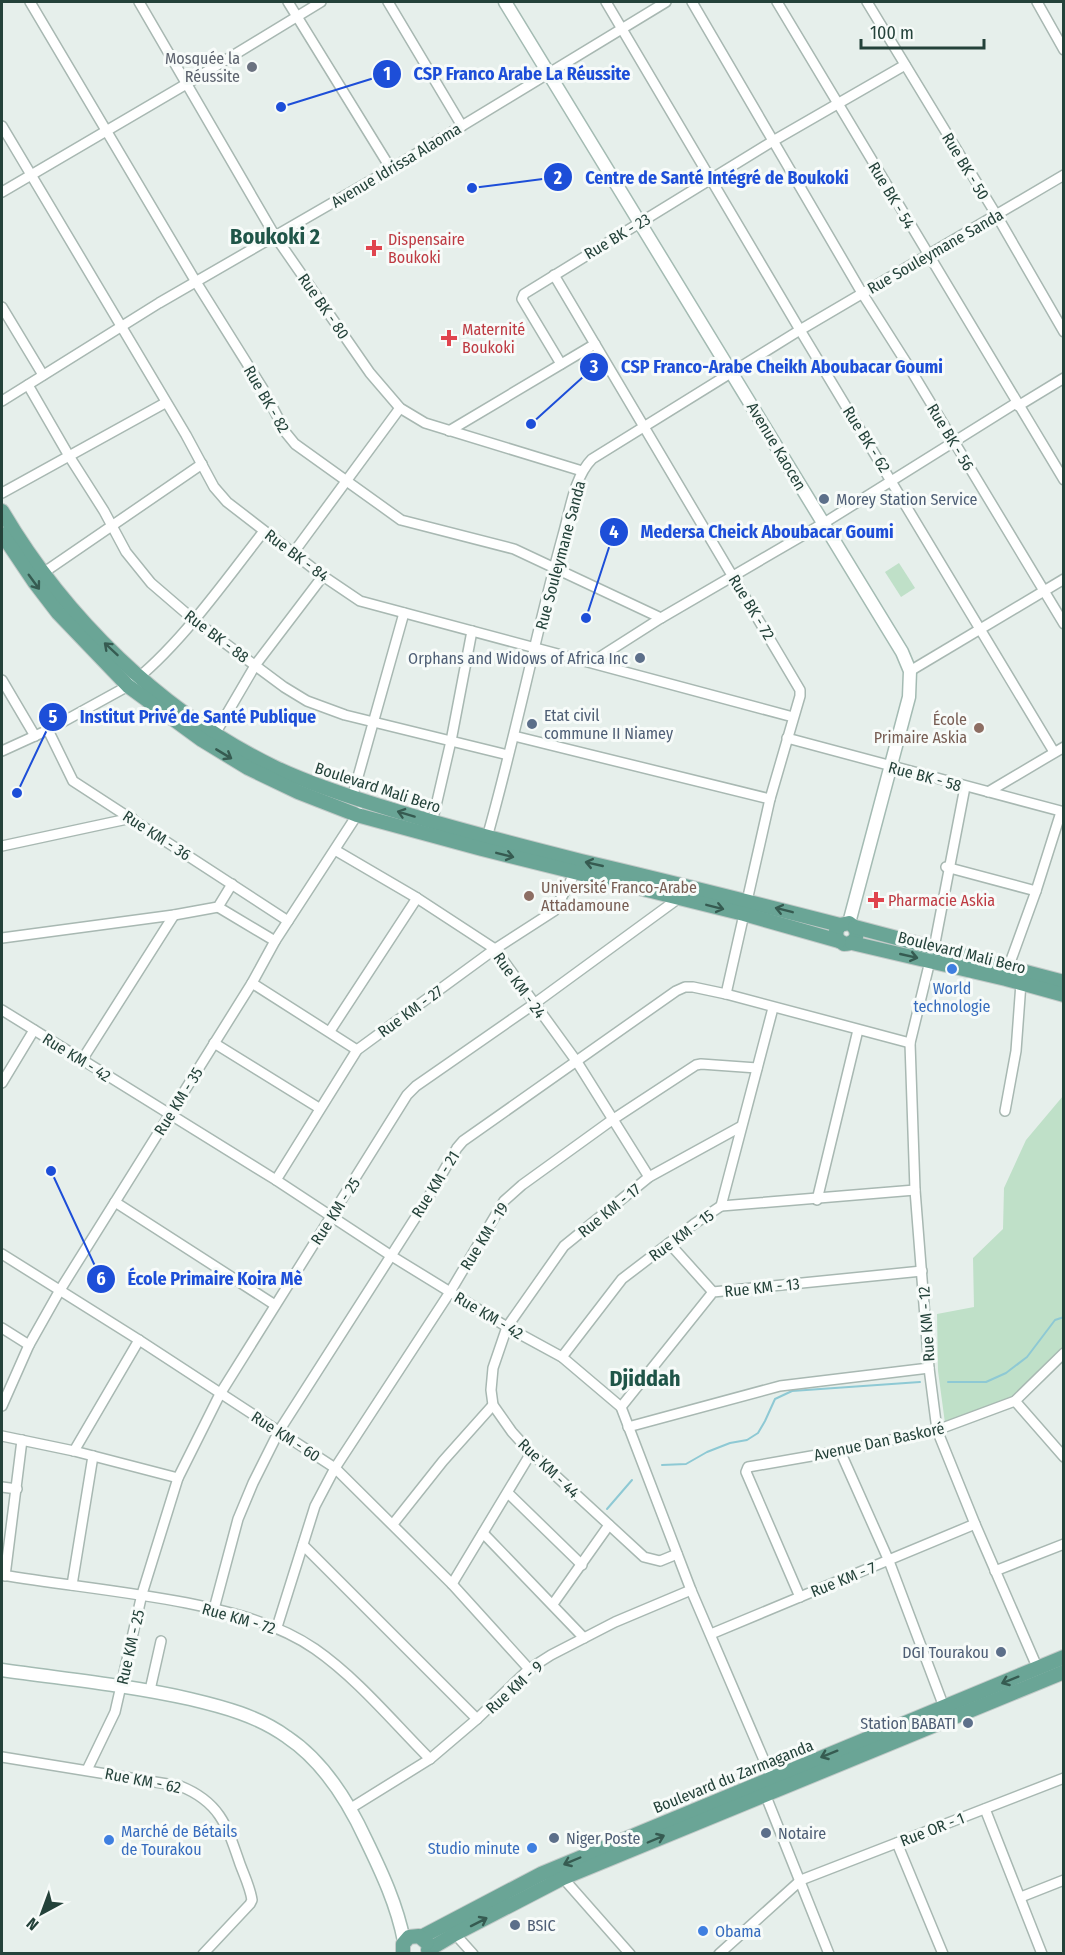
<svg xmlns="http://www.w3.org/2000/svg" width="1065" height="1955" font-family="'Fira Sans Condensed',sans-serif">
<style>
.green{fill:#bfe0c8}
.lines{fill:none;stroke-linecap:round;stroke-linejoin:round}
.stream{stroke:#8ec9d4;stroke-width:2}
.street-casing{stroke:#a8b8b2;stroke-width:12}
.secondary-casing{stroke:#a4bbb3;stroke-width:15}
.primary-casing{stroke:#c2cac8;stroke-width:16}
.street{stroke:#fff;stroke-width:9}
.secondary{stroke:#fff;stroke-width:12}
.primary{stroke:#6aa596;stroke-width:14}
.oneway{stroke:#365b51}
.worship-dot{fill:#6b7280;stroke:#f7fbf9;stroke-width:2}
.health-dot{fill:#e0444e;stroke:#f7fbf9;stroke-width:2}
.service-dot{fill:#5c6f8a;stroke:#f7fbf9;stroke-width:2}
.education-dot{fill:#8d6e63;stroke:#f7fbf9;stroke-width:2}
.shop-dot{fill:#3f7fe0;stroke:#f7fbf9;stroke-width:2}
.labels{text-anchor:middle;stroke-width:6;stroke-linejoin:round;paint-order:stroke}
.worship-label{font-size:16px;fill:#5b616d;stroke:#f7fbf9;text-anchor:end}
.street-label{font-size:16px;fill:#24423a;stroke:#f7fbf9}
.health-label{font-size:16px;fill:#be3a42;stroke:#f7fbf9;text-anchor:start}
.service-label{font-size:16px;fill:#4e5e75;stroke:#f7fbf9;text-anchor:start}
.education-label{font-size:16px;fill:#785e54;stroke:#f7fbf9;text-anchor:end}
.shop-label{font-size:16px;fill:#366cbe;stroke:#f7fbf9;text-anchor:start}
.district-label{font-size:22px;font-weight:bold;fill:#1f5548;stroke:#f7fbf9}
.leader{fill:none;stroke:#1d4ed8;stroke-width:2}
.callout-dot{fill:#1d4ed8;stroke:#f7fbf9;stroke-width:2}
.mark-label{font-size:18px;text-anchor:middle;font-weight:bold;fill:#fff}
.callout-label{font-size:18px;text-anchor:middle;font-weight:bold;fill:#1d4ed8;stroke:#f7fbf9;stroke-width:6;stroke-linejoin:round;paint-order:stroke}
</style>
<rect width="100%" height="100%" fill="#e6efeb"/>
<g class="green">
<polygon points="899,563 915,588 901,597 885,572"/>
<polygon points="1063,1096 1063,1359 1022,1398 945,1423 938,1371 937,1314 974,1307 973,1258 1003,1229 1004,1188 1026,1140"/>
</g>
<g class="lines">
<g class="stream">
<polyline points="948,1382 986,1382 1006,1373 1027,1357 1055,1320 1064,1317"/>
<polyline points="662,1465 686,1464 707,1452 730,1443 747,1440 758,1433 765,1421 775,1399 792,1391 920,1382"/>
<polyline points="607,1509 632,1480"/>
</g>
<g class="street-casing">
<g id="street">
<polyline points="30,2 196,282 263,389 286,433 295,444 401,520 514,549 661,618"/>
<polyline points="139,2 275,236 370,373 400,408 425,423 582,471"/>
<polyline points="288,2 391,169"/>
<polyline points="388,2 462,126"/>
<polyline points="606,2 800,330 1054,752"/>
<polyline points="692,2 862,293 909,367 1064,624"/>
<polyline points="777,2 1064,480"/>
<polyline points="867,2 997,216 1064,332"/>
<polyline points="1037,2 1064,50"/>
<polyline points="2,126 186,435 214,487 227,502 323,576 360,601 793,717"/>
<polyline points="2,192 188,83 321,2"/>
<polyline points="554,275 800,690 800,696 770,799 726,994"/>
<polyline points="2,307 43,375"/>
<polyline points="561,364 522,299 524,294 773,141 905,65"/>
<polyline points="28,385 69,456 104,511 126,552 151,583 194,620 284,687 307,701 345,715 508,755"/>
<polyline points="2,401 159,303 391,169 666,2"/>
<polyline points="1018,406 1064,378"/>
<polyline points="449,431 595,344"/>
<polyline points="2,493 165,403"/>
<polyline points="294,552 400,408"/>
<polyline points="43,573 202,464"/>
<polyline points="592,662 661,618 824,523 1016,403"/>
<polyline points="910,671 1064,579"/>
<polyline points="2,680 35,736"/>
<polyline points="48,730 73,781 288,921"/>
<polyline points="215,734 256,664 323,576"/>
<polyline points="514,736 770,799"/>
<polyline points="787,738 1064,812"/>
<path d="M2,751L48,730L128,686C179,647 224,582 264,531"/>
<polyline points="988,792 1064,747"/>
<polyline points="352,798 404,613"/>
<polyline points="432,823 451,741 472,631"/>
<path d="M486,841C515,740 535,636 563,535C570,511 574,477 592,459L800,330L1064,175"/>
<polyline points="2,846 132,818"/>
<polyline points="335,850 417,898 495,949 577,1062 649,1177"/>
<polyline points="946,867 1036,891"/>
<polyline points="218,907 275,941"/>
<polyline points="2,938 174,915 218,907 232,884"/>
<polyline points="934,948 965,787"/>
<polyline points="930,961 910,1043 915,1190 929,1368 937,1430 975,1524 1038,1669"/>
<polyline points="1007,971 1036,891 1061,812"/>
<polyline points="252,983 357,1050"/>
<polyline points="2,1010 276,1180 390,1255 507,1327 562,1357 621,1407 691,1590 773,1781"/>
<polyline points="330,1031 417,898"/>
<polyline points="214,1043 319,1108"/>
<polyline points="82,1060 174,915"/>
<polyline points="2,1083 34,1030"/>
<polyline points="1005,1111 1016,1051 1021,983"/>
<polyline points="276,1180 357,1050 495,949 554,911 575,873"/>
<polyline points="817,1200 858,1030"/>
<polyline points="115,1202 275,1305"/>
<polyline points="721,1206 773,1008"/>
<polyline points="669,1243 713,1292"/>
<polyline points="2,1254 139,1340 335,1468 452,1584 529,1669"/>
<polyline points="2,1328 29,1345"/>
<polyline points="562,1357 622,1279 694,1224 721,1206 915,1190"/>
<polyline points="1015,1401 1064,1457"/>
<polyline points="2,1406 29,1345 60,1290 252,983 275,941 359,812"/>
<polyline points="621,1407 713,1292 922,1271"/>
<polyline points="628,1427 780,1386 929,1368"/>
<polyline points="2,1436 74,1451 178,1478"/>
<polyline points="74,1451 139,1340"/>
<polyline points="840,1451 889,1561 944,1707"/>
<polyline points="2,1487 17,1489"/>
<polyline points="508,1493 582,1565"/>
<polyline points="393,1524 443,1461 493,1405"/>
<polyline points="483,1533 584,1638"/>
<polyline points="303,1545 477,1719"/>
<polyline points="677,1554 660,1561 644,1557 531,1453 512,1432 493,1405 491,1390 493,1368 507,1327 564,1246 649,1177 740,1127"/>
<polyline points="995,1571 1064,1544"/>
<path d="M2,1575C63,1585 125,1591 187,1603C231,1612 277,1623 315,1649C358,1679 393,1722 430,1759"/>
<polyline points="5,1576 22,1440"/>
<polyline points="452,1584 531,1453"/>
<polyline points="72,1585 93,1456"/>
<polyline points="800,1597 746,1472 748,1467 840,1451 937,1430 1015,1401 1064,1353"/>
<polyline points="553,1604 609,1525"/>
<polyline points="214,1609 238,1519 253,1483 279,1431 428,1198 457,1148 463,1141 676,991 685,987 693,987 726,994 910,1043"/>
<polyline points="277,1627 315,1506 335,1468 450,1292 504,1201 522,1185 612,1120 696,1065 701,1064 757,1068"/>
<polyline points="711,1634 975,1524"/>
<polyline points="150,1690 161,1641"/>
<path d="M2,1757L180,1786C220,1802 227,1826 240,1864C244,1875 250,1887 252,1900L250,1904L203,1954"/>
<polyline points="87,1770 115,1712 142,1594 178,1478 220,1394 407,1095 416,1086 534,1004 679,898"/>
<polyline points="765,1794 829,1954"/>
<polyline points="351,1808 430,1759 477,1719 529,1669 551,1655 615,1622 691,1590"/>
<polyline points="985,1809 1042,1954"/>
<polyline points="897,1843 943,1954"/>
<polyline points="563,1878 630,1954"/>
<polyline points="1021,1897 1064,1880"/>
<polyline points="455,1934 473,1954"/>
<polyline points="719,1954 801,1880 1064,1778"/>
</g>
</g>
<g class="secondary-casing">
<g id="secondary">
<polyline points="505,2 902,652 910,671 909,697 849,923"/>
<path d="M2,1670C64,1679 128,1685 190,1699C224,1707 258,1716 287,1737C323,1761 348,1801 366,1840C382,1873 397,1905 404,1941"/>
</g>
</g>
<g class="primary-casing">
<g id="primary">
<path d="M2,511C65,618 161,712 274,767C312,785 353,798 393,810C455,829 517,845 581,861C667,881 754,903 840,925L849,923C861,930 858,944 844,944L837,939L836,931L840,925"/>
<polyline points="2,534 35,583 58,613 128,686 202,740 248,768 298,792 357,815 482,849 744,914 839,941"/>
<polyline points="855,927 1064,982"/>
<polyline points="852,943 1006,979 1064,995"/>
<polyline points="421,1937 541,1874 1064,1657"/>
<polyline points="428,1950 455,1934 563,1878 1064,1672"/>
<polyline points="403,1954 403,1944 409,1937 419,1936 427,1943"/>
</g>
</g>
<use href="#street" class="street"/>
<use href="#secondary" class="secondary"/>
<use href="#primary" class="primary"/>
</g>
<defs><path id="oneway-shaft" d="M-6 0H5M1.5-3L5.5 0L1.5 3" fill="none" stroke-width="1.6" stroke-linecap="round" stroke-linejoin="round" transform="scale(1.5)"/></defs>
<g class="oneway">
<use href="#oneway-shaft" transform="translate(34 582) rotate(54)"/>
<use href="#oneway-shaft" transform="translate(111 649) rotate(-137)"/>
<use href="#oneway-shaft" transform="translate(224 754) rotate(31)"/>
<use href="#oneway-shaft" transform="translate(406 814) rotate(-163)"/>
<use href="#oneway-shaft" transform="translate(505 855) rotate(14)"/>
<use href="#oneway-shaft" transform="translate(594 864) rotate(-167)"/>
<use href="#oneway-shaft" transform="translate(715 907) rotate(14)"/>
<use href="#oneway-shaft" transform="translate(784 910) rotate(-166)"/>
<use href="#oneway-shaft" transform="translate(909 956) rotate(13)"/>
<use href="#oneway-shaft" transform="translate(1010 1680) rotate(158)"/>
<use href="#oneway-shaft" transform="translate(829 1754) rotate(158)"/>
<use href="#oneway-shaft" transform="translate(656 1839) rotate(-23)"/>
<use href="#oneway-shaft" transform="translate(572 1861) rotate(157)"/>
<use href="#oneway-shaft" transform="translate(479 1922) rotate(-27)"/>
</g>
<circle class="worship-dot" cx="252" cy="67" r="6"/>
<g class="health-dot">
<path d="M371 239h6v6h6v6h-6v6h-6v-6h-6v-6h6z"/>
<path d="M446 329h6v6h6v6h-6v6h-6v-6h-6v-6h6z"/>
<path d="M873 891h6v6h6v6h-6v6h-6v-6h-6v-6h6z"/>
</g>
<g class="service-dot">
<circle cx="824" cy="499" r="6"/>
<circle cx="640" cy="658" r="6"/>
<circle cx="532" cy="724" r="6"/>
<circle cx="1001" cy="1652" r="6"/>
<circle cx="968" cy="1723" r="6"/>
<circle cx="766" cy="1833" r="6"/>
<circle cx="554" cy="1838" r="6"/>
<circle cx="515" cy="1925" r="6"/>
</g>
<g class="education-dot">
<circle cx="979" cy="728" r="6"/>
<circle cx="529" cy="896" r="6"/>
</g>
<g class="shop-dot">
<circle cx="952" cy="969" r="6"/>
<circle cx="109" cy="1840" r="6"/>
<circle cx="532" cy="1848" r="6"/>
<circle cx="703" cy="1931" r="6"/>
</g>
<g class="labels">
<g class="worship-label">
<text x="240" y="64">Mosquée la<tspan x="240" dy="18">Réussite</tspan></text>
</g>
<g class="street-label">
<text transform="translate(396 165) rotate(-31)" y="6">Avenue Idrissa Alaoma</text>
<text transform="translate(966 166) rotate(59)" y="6">Rue BK - 50</text>
<text transform="translate(892 195) rotate(59)" y="6">Rue BK - 54</text>
<text transform="translate(617 236) rotate(-31)" y="6">Rue BK - 23</text>
<text transform="translate(935 251) rotate(-30)" y="6">Rue Souleymane Sanda</text>
<text transform="translate(324 306) rotate(55)" y="6">Rue BK - 80</text>
<text transform="translate(267 399) rotate(60)" y="6">Rue BK - 82</text>
<text transform="translate(951 437) rotate(59)" y="6">Rue BK - 56</text>
<text transform="translate(867 439) rotate(58)" y="6">Rue BK - 62</text>
<text transform="translate(777 446) rotate(59)" y="6">Avenue Kaocen</text>
<text transform="translate(297 555) rotate(37)" y="6">Rue BK - 84</text>
<text transform="translate(560 555) rotate(-75)" y="6">Rue Souleymane Sanda</text>
<text transform="translate(752 607) rotate(59)" y="6">Rue BK - 72</text>
<text transform="translate(217 636) rotate(37)" y="6">Rue BK - 88</text>
<text transform="translate(925 776) rotate(15)" y="6">Rue BK - 58</text>
<text transform="translate(378 787) rotate(18)" y="6">Boulevard Mali Bero</text>
<text transform="translate(157 835) rotate(33)" y="6">Rue KM - 36</text>
<text transform="translate(962 952) rotate(14)" y="6">Boulevard Mali Bero</text>
<text transform="translate(520 985) rotate(54)" y="6">Rue KM - 24</text>
<text transform="translate(410 1011) rotate(-36)" y="6">Rue KM - 27</text>
<text transform="translate(77 1057) rotate(32)" y="6">Rue KM - 42</text>
<text transform="translate(178 1101) rotate(-58)" y="6">Rue KM - 35</text>
<text transform="translate(435 1184) rotate(-58)" y="6">Rue KM - 21</text>
<text transform="translate(609 1210) rotate(-39)" y="6">Rue KM - 17</text>
<text transform="translate(335 1211) rotate(-57)" y="6">Rue KM - 25</text>
<text transform="translate(681 1235) rotate(-36)" y="6">Rue KM - 15</text>
<text transform="translate(484 1236) rotate(-58)" y="6">Rue KM - 19</text>
<text transform="translate(762 1287) rotate(-6)" y="6">Rue KM - 13</text>
<text transform="translate(489 1315) rotate(31)" y="6">Rue KM - 42</text>
<text transform="translate(926 1324) rotate(-94)" y="6">Rue KM - 12</text>
<text transform="translate(286 1436) rotate(33)" y="6">Rue KM - 60</text>
<text transform="translate(879 1441) rotate(-12)" y="6">Avenue Dan Baskoré</text>
<text transform="translate(549 1468) rotate(44)" y="6">Rue KM - 44</text>
<text transform="translate(843 1579) rotate(-22)" y="6">Rue KM - 7</text>
<text transform="translate(239 1618) rotate(16)" y="6">Rue KM - 72</text>
<text transform="translate(130 1647) rotate(-77)" y="6">Rue KM - 25</text>
<text transform="translate(514 1687) rotate(-42)" y="6">Rue KM - 9</text>
<text transform="translate(733 1776) rotate(-22)" y="6">Boulevard du Zarmaganda</text>
<text transform="translate(143 1780) rotate(11)" y="6">Rue KM - 62</text>
<text transform="translate(932 1829) rotate(-21)" y="6">Rue OR - 1</text>
</g>
<g class="health-label">
<text x="388" y="245">Dispensaire<tspan x="388" dy="18">Boukoki</tspan></text>
<text x="462" y="335">Maternité<tspan x="462" dy="18">Boukoki</tspan></text>
<text x="888" y="906">Pharmacie Askia</text>
</g>
<g class="service-label">
<text x="836" y="505">Morey Station Service</text>
<text x="628" y="664" text-anchor="end">Orphans and Widows of Africa Inc</text>
<text x="544" y="721">Etat civil<tspan x="544" dy="18">commune II Niamey</tspan></text>
<text x="989" y="1658" text-anchor="end">DGI Tourakou</text>
<text x="956" y="1729" text-anchor="end">Station BABATI</text>
<text x="778" y="1839">Notaire</text>
<text x="566" y="1844">Niger Poste</text>
<text x="527" y="1931">BSIC</text>
</g>
<g class="education-label">
<text x="967" y="725">École<tspan x="967" dy="18">Primaire Askia</tspan></text>
<text x="541" y="893" text-anchor="start">Université Franco-Arabe<tspan x="541" dy="18">Attadamoune</tspan></text>
</g>
<g class="shop-label">
<text x="952" y="994" text-anchor="middle">World<tspan x="952" dy="18">technologie</tspan></text>
<text x="121" y="1837">Marché de Bétails<tspan x="121" dy="18">de Tourakou</tspan></text>
<text x="520" y="1854" text-anchor="end">Studio minute</text>
<text x="715" y="1937">Obama</text>
</g>
<g class="district-label">
<text x="275" y="244">Boukoki 2</text>
<text x="645" y="1386">Djiddah</text>
</g>
</g>
<path class="leader" d="M281 107L387 74M472 188L558 177M531 424L594 367M586 618L614 532M17 793L53 717M51 1171L101 1279"/>
<g class="callout-dot">
<circle cx="281" cy="107" r="6"/>
<circle cx="472" cy="188" r="6"/>
<circle cx="531" cy="424" r="6"/>
<circle cx="586" cy="618" r="6"/>
<circle cx="17" cy="793" r="6"/>
<circle cx="51" cy="1171" r="6"/>
<circle cx="387" cy="74" r="15"/>
<circle cx="558" cy="177" r="15"/>
<circle cx="594" cy="367" r="15"/>
<circle cx="614" cy="532" r="15"/>
<circle cx="53" cy="717" r="15"/>
<circle cx="101" cy="1279" r="15"/>
</g>
<g class="mark-label">
<text x="387" y="80">1</text>
<text x="558" y="184">2</text>
<text x="594" y="373">3</text>
<text x="614" y="538">4</text>
<text x="53" y="723">5</text>
<text x="101" y="1285">6</text>
</g>
<g class="callout-label">
<text x="522" y="80">CSP Franco Arabe La Réussite</text>
<text x="717" y="184">Centre de Santé Intégré de Boukoki</text>
<text x="782" y="373">CSP Franco-Arabe Cheikh Aboubacar Goumi</text>
<text x="767" y="538">Medersa Cheick Aboubacar Goumi</text>
<text x="198" y="723">Institut Privé de Santé Publique</text>
<text x="215" y="1285">École Primaire Koira Mè</text>
</g>
<rect width="1065" height="1955" fill="none" stroke="#24423a" stroke-width="6"/>
<g transform="translate(42 1913) rotate(221)" stroke="#f7fbf9" stroke-width="4.5" paint-order="stroke">
<path d="M0-4.5L10 22L0 15L-10 22Z" fill="#24423a"/>
<text y="-9" font-size="16" font-weight="bold" text-anchor="middle" fill="#24423a">N</text>
</g>
<path d="M861 39v9h123v-9" fill="none" stroke="#24423a" stroke-width="3"/>
<text x="870" y="39" font-size="18" fill="#24423a" stroke="#f7fbf9" stroke-width="4.5" paint-order="stroke">100 m</text>
</svg>
